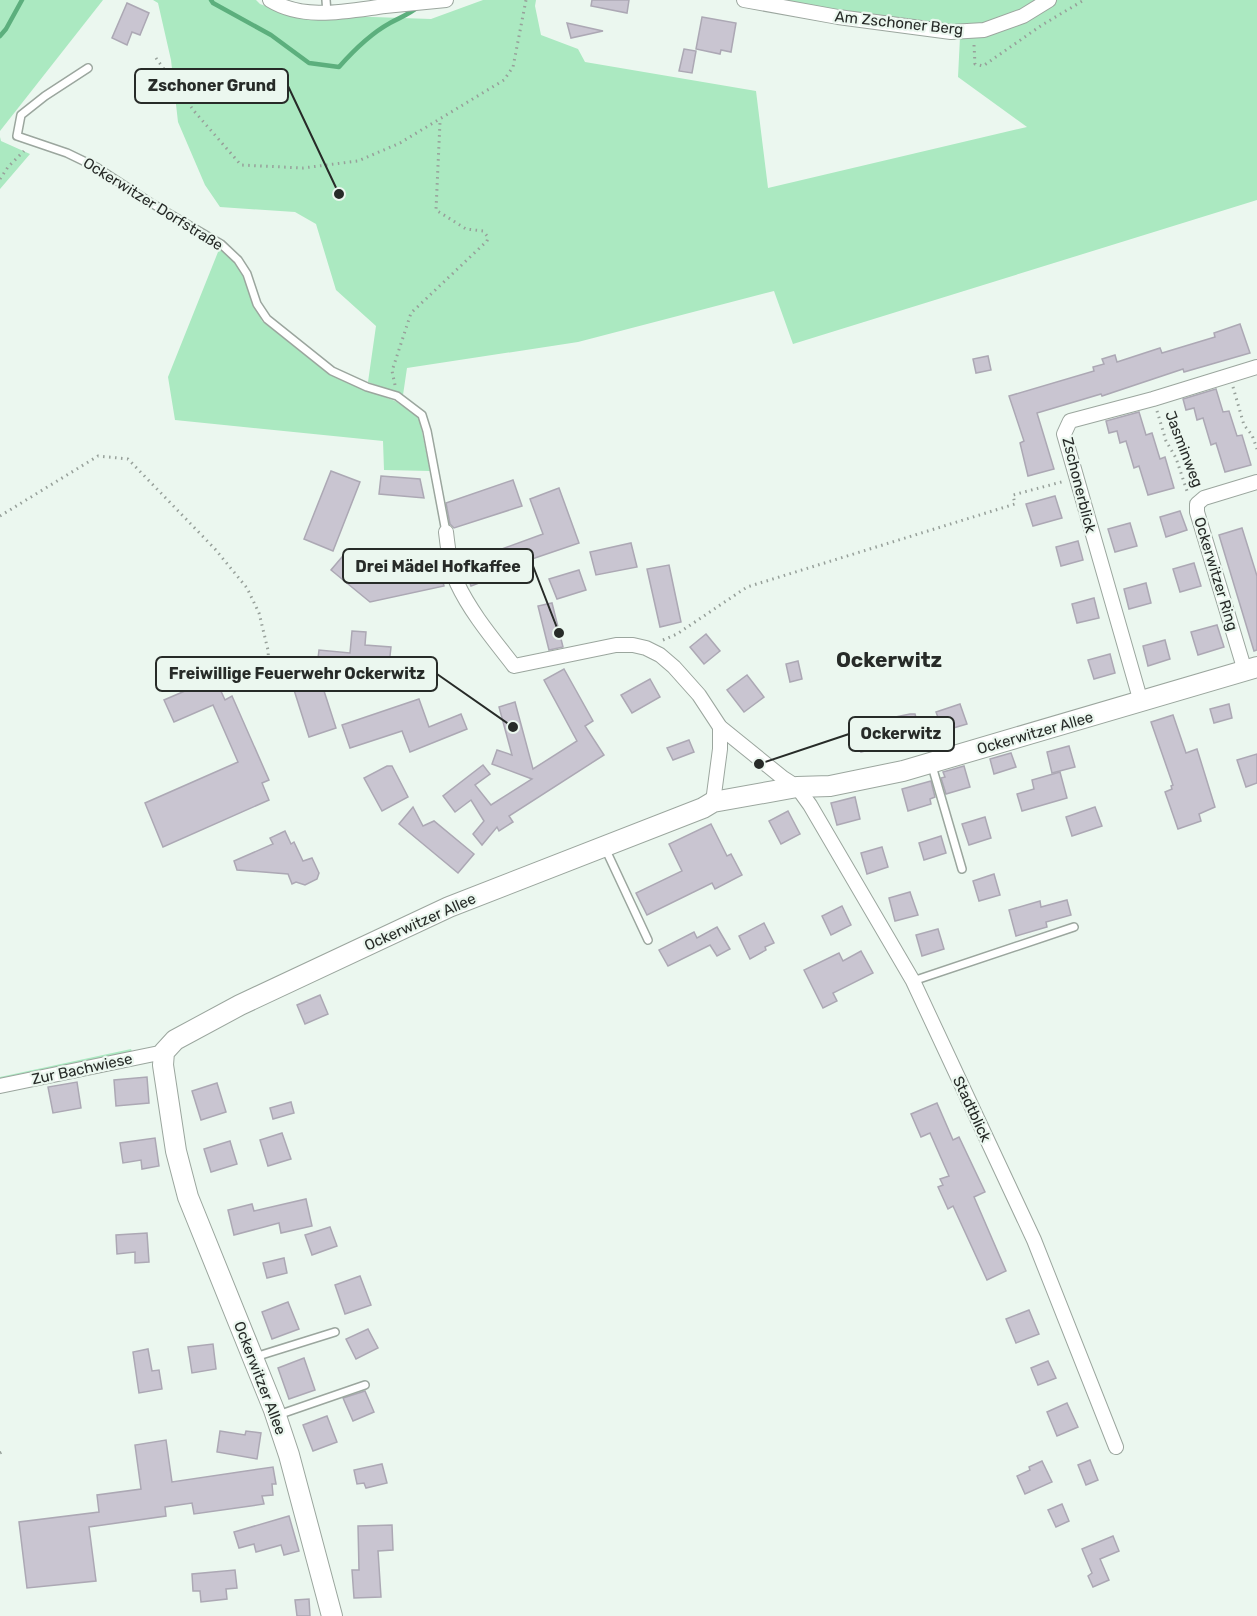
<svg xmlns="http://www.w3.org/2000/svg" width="1257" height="1616" font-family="Rubik,sans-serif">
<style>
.green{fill:#abe9c1}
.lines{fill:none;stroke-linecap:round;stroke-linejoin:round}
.stream{stroke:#5caf7d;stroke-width:4.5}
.building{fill:#c9c5d1;stroke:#aca8b4;stroke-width:1.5}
.lane-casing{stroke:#9ba69e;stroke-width:10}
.street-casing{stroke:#9ba69e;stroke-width:16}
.secondary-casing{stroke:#9ba69e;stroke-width:22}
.path{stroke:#97a09a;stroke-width:3;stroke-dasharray:1.5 4.5;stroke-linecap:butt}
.lane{stroke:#fff;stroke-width:7}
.street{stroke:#fff;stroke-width:14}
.secondary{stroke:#fff;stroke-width:20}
.labels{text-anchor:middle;stroke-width:4.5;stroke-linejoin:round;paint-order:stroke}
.street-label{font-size:15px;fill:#272b28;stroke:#ebf7ef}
.district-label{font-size:21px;font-weight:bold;fill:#272b28;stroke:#ebf7ef}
.leader{fill:none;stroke:#272b28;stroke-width:2}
.callout-dot{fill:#272b28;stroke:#ebf7ef;stroke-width:2}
.callout{fill:#ebf7ef;stroke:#272b28;stroke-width:2}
.callout-label{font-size:16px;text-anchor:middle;font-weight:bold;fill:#272b28}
</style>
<rect width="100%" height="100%" fill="#ebf7ef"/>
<g class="green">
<polygon points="0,0 103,0 0,131"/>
<polygon points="153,0 256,0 260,4 286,14 431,19 483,0 536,0 535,6 541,35 578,49 585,62 756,91 768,188 1027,127 958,77 960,37 1052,4 1056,0 1257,0 1257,200 793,344 774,291 578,342 407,368 403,395 368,382 376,326 336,290 316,224 295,212 220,207 205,185 178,122 171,60 158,3"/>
<polygon points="765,0 1041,0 1016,13 984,25 961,26 837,11"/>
<polygon points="0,137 1,141 30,154 0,189"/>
<polygon points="220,247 235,262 244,274 262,321 296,347 366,390 395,401 419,417 430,471 384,470 383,441 175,420 168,377"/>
<polygon points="131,1049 133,1054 0,1082 0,1077"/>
</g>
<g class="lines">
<g class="stream">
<path d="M211,0L213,3L271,35L309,63L339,67C354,50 370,34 390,23C401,17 410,14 419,6"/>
<polyline points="0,36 6,29 22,0"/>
</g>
</g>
<g class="building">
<polygon points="592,0 629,0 627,13 591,6"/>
<polygon points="127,3 149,13 140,35 132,32 127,45 112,38"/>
<polygon points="702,17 736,23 731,52 721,50 720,54 696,49"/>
<polygon points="567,23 603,31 571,38"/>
<polygon points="684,49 696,51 692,73 679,71"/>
<polygon points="1240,324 1250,353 1184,372 1183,369 1102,396 1101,394 1037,413 1054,469 1028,476 1020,443 1024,441 1009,396 1094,371 1093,367 1104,364 1102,359 1115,355 1117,362 1160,348 1162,353 1215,337 1214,333"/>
<polygon points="988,356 991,370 976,373 973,359"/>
<polygon points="1216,389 1223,412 1229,411 1237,436 1242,435 1251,465 1225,472 1216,443 1211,445 1203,418 1197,420 1194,408 1186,410 1183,399"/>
<polygon points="1139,412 1146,435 1152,433 1160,459 1165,457 1174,488 1148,495 1139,466 1134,468 1126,441 1120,443 1117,431 1109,433 1106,421"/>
<polygon points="331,471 360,482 333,551 304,539"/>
<polygon points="381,476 420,479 424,498 379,494"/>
<polygon points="513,480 522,506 454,528 450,524 446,503"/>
<polygon points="559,488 579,543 529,560 530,564 471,586 463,563 543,534 530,499"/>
<polygon points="1055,496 1062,518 1033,526 1026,504"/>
<polygon points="1180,511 1187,530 1166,537 1160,517"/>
<polygon points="1130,523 1137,546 1115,552 1108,529"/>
<polygon points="1242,528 1257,576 1257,650 1254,651 1219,535"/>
<polygon points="1078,541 1083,560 1061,566 1056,547"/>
<polygon points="631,543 637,567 596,575 590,552"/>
<polygon points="347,551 377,575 438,562 444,586 370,602 331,570"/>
<polygon points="1194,563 1201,586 1180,592 1173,569"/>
<polygon points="669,565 681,622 660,627 647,569"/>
<polygon points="579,570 586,590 557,599 549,579"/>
<polygon points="1146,583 1151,603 1129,609 1124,589"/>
<polygon points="1094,598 1099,618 1077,623 1072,604"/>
<polygon points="552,603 563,647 549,650 538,606"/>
<polygon points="1217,625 1224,647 1198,655 1191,632"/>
<polygon points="352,631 366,632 365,645 391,647 388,674 317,667 319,650 350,653"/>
<polygon points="706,634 720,651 704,664 690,647"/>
<polygon points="1165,640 1170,659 1148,666 1143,646"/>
<polygon points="1110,654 1115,673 1094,679 1088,660"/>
<polygon points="314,660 336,728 309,737 287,668"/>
<polygon points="798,661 802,679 790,682 786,664"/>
<polygon points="564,669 593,721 585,726 604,755 509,816 513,822 499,831 497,827 482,845 473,834 484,821 471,800 455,812 443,796 483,765 490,774 475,785 491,805 532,779 492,764 497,750 512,755 499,707 515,702 533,769 577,741 544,680"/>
<polygon points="747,675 764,697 744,712 727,690"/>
<polygon points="215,678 225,700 232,696 269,780 262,783 269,800 163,847 145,803 238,762 213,705 174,722 164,700"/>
<polygon points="650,679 660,697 632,713 621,695"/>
<polygon points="419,699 429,727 461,714 467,729 410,752 402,731 350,748 342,725"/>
<polygon points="960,704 967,724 943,731 936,712"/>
<polygon points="1229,704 1232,718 1214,723 1210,709"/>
<polygon points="910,714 915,714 921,736 861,752 856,732 896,721 895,717"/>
<polygon points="1173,715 1186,753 1197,749 1215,807 1199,814 1201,821 1178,829 1165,792 1172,789 1171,786 1173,785 1151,722"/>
<polygon points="689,740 694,752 673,760 667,748"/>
<polygon points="1069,746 1075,767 1052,773 1047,752"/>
<polygon points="1011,753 1016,767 994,774 990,759"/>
<polygon points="1257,754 1257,783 1246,787 1237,760"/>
<polygon points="387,766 392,766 408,797 382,811 364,778"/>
<polygon points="964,766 970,787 946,794 941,778 945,777 943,772"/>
<polygon points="1060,772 1067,798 1022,811 1017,794 1034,789 1032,780"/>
<polygon points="931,781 935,797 930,799 931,804 908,811 902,789"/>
<polygon points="855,797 860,819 837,825 831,803"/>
<polygon points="413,807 423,826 434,821 474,854 458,873 399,824"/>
<polygon points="1095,807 1102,826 1072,836 1066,817"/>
<polygon points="788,811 800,834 781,844 769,821"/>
<polygon points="985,817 991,838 969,845 962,824"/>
<polygon points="711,824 727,856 731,854 742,875 715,889 712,883 647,915 636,893 682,871 669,844"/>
<polygon points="285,831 291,844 294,842 303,861 312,858 319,873 317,879 305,885 296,882 292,884 288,874 237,870 234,861 273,844 270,838"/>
<polygon points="941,836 946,853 924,860 919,843"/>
<polygon points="882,847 888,867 867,874 861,853"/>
<polygon points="994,874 1000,895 979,901 973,881"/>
<polygon points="910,892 918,915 895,921 889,898"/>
<polygon points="1067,900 1071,915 1046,922 1047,927 1016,936 1009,910 1040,901 1041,907"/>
<polygon points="842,906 851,925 831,935 822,916"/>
<polygon points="764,923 774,943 765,947 766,950 750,959 739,936"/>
<polygon points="717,927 730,949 717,956 710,945 668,966 659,950 694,932 697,938"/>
<polygon points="938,929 944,949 922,956 916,935"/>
<polygon points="861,951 873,973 833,993 837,1001 823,1008 804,970 839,953 843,961"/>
<polygon points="320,995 328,1014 305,1024 297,1005"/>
<polygon points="147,1077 149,1103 116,1106 114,1080"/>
<polygon points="77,1082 81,1108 53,1113 48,1087"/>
<polygon points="217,1083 226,1112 201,1120 192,1091"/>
<polygon points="291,1102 294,1113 273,1119 270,1108"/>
<polygon points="937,1103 953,1140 959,1137 985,1192 974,1197 1006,1271 987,1280 953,1206 948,1209 938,1187 943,1185 940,1179 949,1176 930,1133 921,1137 911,1114"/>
<polygon points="282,1133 291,1159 268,1166 260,1140"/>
<polygon points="155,1138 159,1166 142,1169 141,1160 123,1163 120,1143"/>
<polygon points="230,1141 237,1164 211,1172 204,1149"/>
<polygon points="306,1199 312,1226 281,1233 279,1223 234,1235 228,1210 252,1204 254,1211"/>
<polygon points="330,1227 337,1246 312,1255 305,1235"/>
<polygon points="147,1233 149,1262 135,1263 135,1252 117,1254 116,1235"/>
<polygon points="284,1258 287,1273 267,1278 263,1263"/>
<polygon points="360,1276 371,1305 345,1314 335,1285"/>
<polygon points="288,1302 299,1329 272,1339 262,1312"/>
<polygon points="1029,1310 1039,1334 1016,1343 1006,1319"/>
<polygon points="368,1329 378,1348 356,1359 346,1339"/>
<polygon points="213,1344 216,1369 192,1373 188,1347"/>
<polygon points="148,1349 152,1371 159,1370 162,1389 139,1393 133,1352"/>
<polygon points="304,1358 315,1390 289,1399 278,1368"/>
<polygon points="1048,1361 1056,1378 1038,1385 1031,1368"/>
<polygon points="365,1391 374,1412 353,1421 343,1398"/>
<polygon points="1067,1403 1078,1427 1057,1436 1047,1412"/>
<polygon points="327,1416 337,1442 313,1451 303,1425"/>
<polygon points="220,1431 245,1435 246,1431 261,1433 257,1459 217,1452"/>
<polygon points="166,1440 172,1482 273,1467 276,1484 272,1484 273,1495 262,1496 264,1504 194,1514 192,1503 165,1507 166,1516 89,1527 96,1581 27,1588 19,1522 99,1512 97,1495 141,1489 135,1445"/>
<polygon points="1090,1460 1098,1480 1086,1485 1078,1465"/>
<polygon points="1042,1461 1052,1482 1025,1494 1017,1476 1030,1470 1029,1467"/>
<polygon points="382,1464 387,1483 366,1488 364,1483 357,1484 354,1470"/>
<polygon points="1062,1504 1069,1521 1056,1527 1048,1510"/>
<polygon points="289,1516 299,1551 284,1555 281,1545 256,1552 254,1544 239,1548 234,1532"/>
<polygon points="392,1525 393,1550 378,1551 381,1597 354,1598 352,1570 359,1570 358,1526"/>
<polygon points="1113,1536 1119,1551 1100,1559 1109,1580 1093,1587 1088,1576 1092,1573 1082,1549"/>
<polygon points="235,1570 237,1588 226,1589 227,1599 201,1602 200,1591 193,1591 192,1574"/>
<polygon points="309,1599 310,1616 297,1616 295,1600"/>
</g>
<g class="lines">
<g class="lane-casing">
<g id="lane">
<polyline points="326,0 327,13"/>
<polyline points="88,68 45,96 21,115 17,136 67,153 96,167 151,203 221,244 238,260 247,274 257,304 267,319 332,371 367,387 397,396 422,415 427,431 446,532"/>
<polyline points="932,766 962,869"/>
<polyline points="605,848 648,940"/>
<polyline points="913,981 1074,927"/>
<polyline points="255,1357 335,1332"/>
<polyline points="278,1415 365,1385"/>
</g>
</g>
<g class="street-casing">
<g id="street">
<path d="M270,0C304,21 347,11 385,6C405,4 425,2 446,0"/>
<polyline points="744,0 838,17 951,32 984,30 1023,16 1049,0"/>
<path d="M446,532C448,549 450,567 457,583C471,613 494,640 514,666L616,645H633L646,648L660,655L674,667L699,695L720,727L783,778L797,787L810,805L913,981L1034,1240L1116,1447"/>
<polyline points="1245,671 1197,512 1197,504 1204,498 1257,482"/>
<polyline points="1141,702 1064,434 1070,421 1153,399 1257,367"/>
<polyline points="713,802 720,749 720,727"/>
<polyline points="0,1086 164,1052"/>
</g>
</g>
<g class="secondary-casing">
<polyline id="secondary" points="332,1616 289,1455 274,1410 188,1197 176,1151 163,1065 164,1052 175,1040 240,1005 449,907 703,808 713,802 797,787 830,786 903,771 1257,667"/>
</g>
<g class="path">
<polyline points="974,45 975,64 983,66 1042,25 1084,0"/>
<polyline points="156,58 194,111 241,165 303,168 358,161 400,143 504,80 513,67 526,0"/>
<polyline points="0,179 8,167 24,151"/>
<polyline points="395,385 392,371 411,313 487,241 488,237 483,231 466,229 436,210 440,122"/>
<polyline points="1233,387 1244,425 1252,435 1257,449"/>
<polyline points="1157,411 1166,441 1176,458 1188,494"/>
<polyline points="0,516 98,456 128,459 215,549 247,588 259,613 268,650 269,668 277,685"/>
<polyline points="663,640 677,634 747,587 1015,504 1013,495 1065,481"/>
<polyline points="0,1453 2,1452"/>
</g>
<use href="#lane" class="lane"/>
<use href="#street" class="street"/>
<use href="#secondary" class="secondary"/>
</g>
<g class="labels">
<g class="street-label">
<text transform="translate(899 23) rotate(6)" y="5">Am Zschoner Berg</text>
<text transform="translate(153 204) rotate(32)" y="5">Ockerwitzer Dorfstraße</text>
<text transform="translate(1184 449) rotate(69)" y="5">Jasminweg</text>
<text transform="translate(1079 485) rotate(76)" y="5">Zschonerblick</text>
<text transform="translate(1216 574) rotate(73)" y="5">Ockerwitzer Ring</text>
<text transform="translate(1035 733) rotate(-16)" y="5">Ockerwitzer Allee</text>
<text transform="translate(420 922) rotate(-24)" y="5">Ockerwitzer Allee</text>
<text transform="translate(82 1069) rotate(-12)" y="5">Zur Bachwiese</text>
<text transform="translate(972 1109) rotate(65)" y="5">Stadtblick</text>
<text transform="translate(260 1378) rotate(69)" y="5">Ockerwitzer Allee</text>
</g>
<g class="district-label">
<text x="889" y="667">Ockerwitz</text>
</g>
</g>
<path class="leader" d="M339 194L288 86M559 633L533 566M513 727L437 674M759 764L849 734"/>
<g class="callout-dot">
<circle cx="339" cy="194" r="6"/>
<circle cx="559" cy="633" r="6"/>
<circle cx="513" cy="727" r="6"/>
<circle cx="759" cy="764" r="6"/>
</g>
<g class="callout">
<rect x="135" y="69" width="153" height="34" rx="6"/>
<rect x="343" y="549" width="190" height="34" rx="6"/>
<rect x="156" y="657" width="281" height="34" rx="6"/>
<rect x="849" y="717" width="105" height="34" rx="6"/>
</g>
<g class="callout-label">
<text x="212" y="91">Zschoner Grund</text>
<text x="438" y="572">Drei Mädel Hofkaffee</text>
<text x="297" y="679">Freiwillige Feuerwehr Ockerwitz</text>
<text x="901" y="739">Ockerwitz</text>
</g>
</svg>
